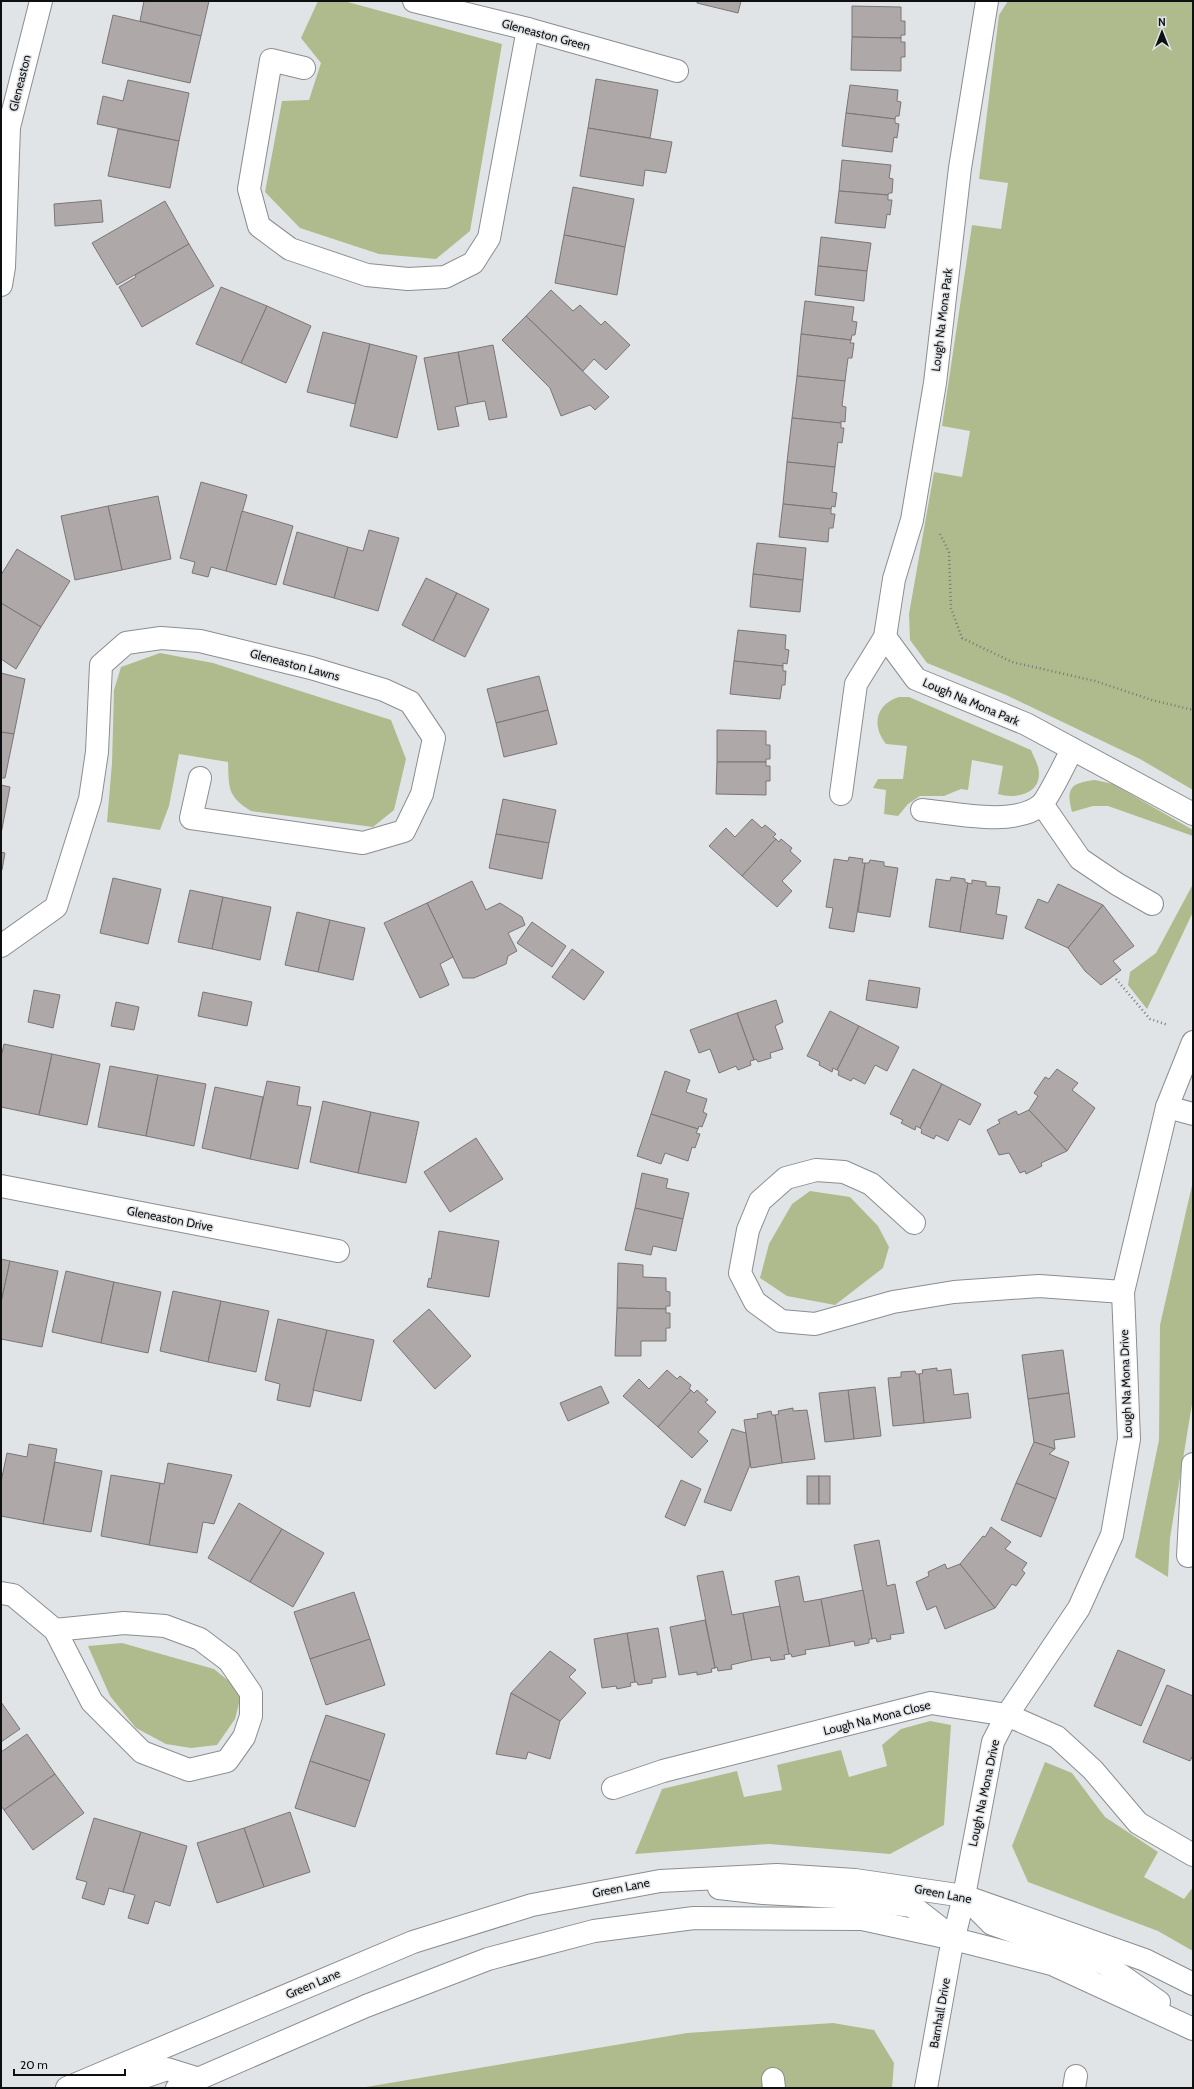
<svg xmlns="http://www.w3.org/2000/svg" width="1194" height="2089" font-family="Cabin,sans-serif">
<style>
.green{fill:#afbb8c}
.building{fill:#aea9a8;stroke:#7a7675}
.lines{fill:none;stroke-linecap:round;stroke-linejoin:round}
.minor-casing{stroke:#8b8d90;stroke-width:24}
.tertiary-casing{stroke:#8b8d90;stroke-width:24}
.path{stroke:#76787a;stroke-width:2.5;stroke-dasharray:1 3;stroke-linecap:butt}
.minor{stroke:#fff;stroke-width:22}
.tertiary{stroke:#fff;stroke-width:22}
.labels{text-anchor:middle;stroke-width:3;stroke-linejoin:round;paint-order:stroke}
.street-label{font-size:12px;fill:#0e0f10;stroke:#e1e4e7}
</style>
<rect width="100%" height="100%" fill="#e1e4e7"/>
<g class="green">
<polygon points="318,1 344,1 502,44 470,231 436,259 379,254 300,228 265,192 282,101 309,100 321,63 301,38"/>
<polygon points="1008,1 1193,1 1193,790 1140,759 1006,695 927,663 910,640 909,614 934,472 962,477 970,431 942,426 972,225 1001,229 1008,183 979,179 999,15"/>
<path d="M160,653L213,663L391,720L406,759L394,810L373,827L251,811C227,796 229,788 228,762L179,754L169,806L160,830L107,822L112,763L114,690L121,667Z"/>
<path d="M899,697H909L1031,750C1034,758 1039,765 1039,774C1039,795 1014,799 998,794L1003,766L972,760L968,790L961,789L944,796H920L908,804L898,816L884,814L886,790L873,788L878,779H903L907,746L886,744C871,725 876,704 899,697Z"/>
<path d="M1095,780L1113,784L1193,830V836L1108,806H1093L1072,812C1066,788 1070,783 1095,780Z"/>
<polygon points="1193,884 1193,912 1147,1009 1128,985 1130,972 1156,953"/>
<polygon points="1193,1181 1193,1398 1170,1538 1168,1577 1135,1557 1159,1440 1160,1325"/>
<polygon points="810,1191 850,1197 878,1226 889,1247 883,1268 835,1305 787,1296 760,1278 769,1244 792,1204"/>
<polygon points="122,1643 214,1669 242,1692 235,1719 217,1745 191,1748 166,1744 136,1728 110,1696 88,1646"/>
<polygon points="930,1721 951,1725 944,1825 890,1854 769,1844 635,1854 662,1789 737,1771 744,1797 782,1790 777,1765 841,1750 849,1777 887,1766 882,1745 901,1729"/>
<polygon points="1045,1762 1072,1773 1105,1817 1158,1852 1144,1877 1184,1899 1193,1887 1193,1951 1158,1931 1028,1882 1012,1846"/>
<polygon points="833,2023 874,2030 894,2063 892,2088 360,2088 687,2033"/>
</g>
<g class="building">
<polygon points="144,1 209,1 201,36 140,21"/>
<polygon points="697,1 741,1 738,13 697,3"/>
<polygon points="852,6 901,7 901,21 905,21 905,35 901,35 901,38 852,37"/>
<polygon points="113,15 201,36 190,83 102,63"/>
<polygon points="852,37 901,38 901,42 905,42 905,57 901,57 901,71 851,70"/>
<polygon points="596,79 658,90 650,138 588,128"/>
<polygon points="128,80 189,93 179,141 97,124 103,96 123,101"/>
<polygon points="850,85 898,90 897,101 901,102 899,116 896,116 895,119 846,113"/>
<polygon points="846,113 895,119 895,123 899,124 897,138 894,137 892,152 842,146"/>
<polygon points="588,128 672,142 666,173 645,170 643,186 580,176"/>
<polygon points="118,129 179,141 170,188 108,176"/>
<polygon points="842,160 891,165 889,178 893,179 892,193 889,193 888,195 839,191"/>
<polygon points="573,187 634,199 625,247 564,235"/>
<polygon points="839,191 888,195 888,200 892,200 890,215 887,214 885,228 835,223"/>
<polygon points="101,200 103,222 55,226 54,204"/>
<polygon points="165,201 189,244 117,285 92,243"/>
<polygon points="564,235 625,247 617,295 555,283"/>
<polygon points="821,237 871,243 867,271 818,266"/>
<polygon points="189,244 214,286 142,327 119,287 136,277 135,275"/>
<polygon points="818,266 867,271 864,301 815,295"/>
<polygon points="221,287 267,306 241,363 196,344"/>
<polygon points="551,290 573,311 580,305 601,325 605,321 630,345 606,370 594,359 583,371 526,316"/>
<polygon points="805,301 854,307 852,321 857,322 855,335 852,335 851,340 801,334"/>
<polygon points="267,306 311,326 286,383 241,363"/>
<polygon points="526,316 609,397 595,410 590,405 561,416 550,388 502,340"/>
<polygon points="323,332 370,344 355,404 307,392"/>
<polygon points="801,334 851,340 850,343 854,343 852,358 848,358 845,381 797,376"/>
<polygon points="370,344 417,356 397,438 350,426"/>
<polygon points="493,345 507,417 489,420 485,401 468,404 458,352"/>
<polygon points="458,352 468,404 455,407 459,426 438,430 424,358"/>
<polygon points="797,376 845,381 842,406 846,407 845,422 841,421 841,423 792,418"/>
<polygon points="792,418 841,423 841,428 844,428 842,443 838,442 835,467 787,462"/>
<polygon points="787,462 835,467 832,492 837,493 835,507 832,506 831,509 783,504"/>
<polygon points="201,482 247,495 226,571 211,567 208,577 192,573 195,562 180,558"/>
<polygon points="158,496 171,559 122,570 108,506"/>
<polygon points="783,504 831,509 831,514 835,514 833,528 829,528 828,542 779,537"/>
<polygon points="108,506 122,570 75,580 61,516"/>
<polygon points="242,511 293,526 276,585 226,571"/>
<polygon points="369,530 399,538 378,611 334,598 348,547 363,551"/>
<polygon points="297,532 348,547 334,598 283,584"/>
<polygon points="757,543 806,548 803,580 753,574"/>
<polygon points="17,549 70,581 41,627 1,603 1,575"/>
<polygon points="753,574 803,580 800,612 750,607"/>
<polygon points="426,578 457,593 433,641 402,625"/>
<polygon points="457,593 489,609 465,657 433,641"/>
<polygon points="1,603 41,627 16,669 1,659"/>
<polygon points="738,630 786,635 785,649 789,650 787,664 783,663 783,666 734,661"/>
<polygon points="734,661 783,666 783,671 786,671 785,685 782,685 780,699 730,694"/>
<polygon points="1,673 25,679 14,734 1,732"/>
<polygon points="539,676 548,710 496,723 487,689"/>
<polygon points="548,710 557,744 504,757 496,723"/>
<polygon points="717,730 766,731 766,745 770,745 770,759 766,759 766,762 717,762"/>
<polygon points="1,732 14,734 5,778 1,778"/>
<polygon points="717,762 766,762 766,766 770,766 770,781 766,781 766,795 716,794"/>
<polygon points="1,785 10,787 1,834"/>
<polygon points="503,799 556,810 549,843 496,834"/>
<polygon points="752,819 762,828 765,825 776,834 773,837 776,839 742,876 709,846 726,828 735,837"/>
<polygon points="496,834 549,843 542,879 489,868"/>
<polygon points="776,839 779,842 781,839 792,848 790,851 801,861 782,881 792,891 777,907 742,876"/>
<polygon points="1,852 5,853 2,870 1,870"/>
<polygon points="849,857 863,859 862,863 865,863 854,932 829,928 833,908 826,907 834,859 848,861"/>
<polygon points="870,860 884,862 884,866 898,868 890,917 858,912 865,863 869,863"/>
<polygon points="951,877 965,879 965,882 968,883 960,932 929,927 936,879 950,881"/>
<polygon points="113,878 161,889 148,944 100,933"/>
<polygon points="972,880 986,882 986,886 1000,887 996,914 1007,916 1003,939 960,932 968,883 972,884"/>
<polygon points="472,881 486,910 500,903 522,917 525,925 508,933 517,951 508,956 506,964 474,978 463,978 427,903"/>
<polygon points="1058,884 1103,905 1068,948 1025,928 1038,899 1048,903"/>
<polygon points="190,890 223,897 212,949 178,942"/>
<polygon points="223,897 271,907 260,960 212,949"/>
<polygon points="427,903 453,957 440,964 449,985 420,998 384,923"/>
<polygon points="1103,905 1134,946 1113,961 1121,970 1101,985 1085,971 1068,948"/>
<polygon points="297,912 330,920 318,972 285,965"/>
<polygon points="330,920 365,928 353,980 318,972"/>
<polygon points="532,922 566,946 552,967 517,943"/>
<polygon points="572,949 604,972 584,1000 552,977"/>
<polygon points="869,980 920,988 917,1008 866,1000"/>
<polygon points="34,990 60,995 53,1028 28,1022"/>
<polygon points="203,992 252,1002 247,1026 198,1016"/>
<polygon points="776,1000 783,1022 775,1026 783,1049 770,1053 771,1058 758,1062 756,1059 754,1060 737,1013"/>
<polygon points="116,1002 139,1007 134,1030 111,1026"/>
<polygon points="830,1011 859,1026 837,1070 833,1068 832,1072 819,1065 820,1062 807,1056"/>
<polygon points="737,1013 754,1060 750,1061 751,1065 738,1070 736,1066 719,1073 710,1049 699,1053 690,1030"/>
<polygon points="859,1026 899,1047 887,1071 875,1065 865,1084 853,1078 851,1081 838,1075 839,1071 837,1070"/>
<polygon points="4,1044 52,1054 39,1115 1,1107 1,1057"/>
<polygon points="52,1054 100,1064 87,1125 39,1115"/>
<polygon points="110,1066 158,1075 146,1136 98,1127"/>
<polygon points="913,1069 942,1084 920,1128 916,1126 915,1130 901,1123 903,1120 890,1114"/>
<polygon points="1057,1069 1078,1083 1072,1090 1095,1108 1067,1151 1029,1110 1038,1096 1034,1093 1045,1077 1049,1079"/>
<polygon points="665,1071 690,1080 686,1092 707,1099 703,1112 707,1114 702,1127 699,1126 698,1129 651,1114"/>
<polygon points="158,1075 206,1084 194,1146 146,1136"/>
<polygon points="267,1081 300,1087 297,1105 311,1107 298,1169 250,1159"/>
<polygon points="942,1084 981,1104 970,1125 959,1119 948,1141 936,1135 934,1139 921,1133 922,1130 920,1128"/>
<polygon points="215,1087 263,1097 250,1159 202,1148"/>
<polygon points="323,1101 371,1112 358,1173 310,1162"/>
<polygon points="1029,1110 1067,1151 1041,1163 1042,1166 1026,1174 1025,1171 1020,1173 1009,1153 999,1155 987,1130 1000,1123 998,1120 1016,1111 1018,1115"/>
<polygon points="371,1112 419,1122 406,1183 358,1173"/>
<polygon points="651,1114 698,1129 696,1133 700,1134 695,1148 692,1147 688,1161 665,1153 661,1164 637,1156"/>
<polygon points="476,1138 503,1179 450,1212 424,1172"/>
<polygon points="642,1173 668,1179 666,1188 689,1193 683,1219 635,1208"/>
<polygon points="635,1208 683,1219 676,1251 653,1246 651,1255 625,1250"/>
<polygon points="439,1231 499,1241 489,1297 427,1287 429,1278 431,1279"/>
<polygon points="1,1259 10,1261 1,1303"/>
<polygon points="10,1261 58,1271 42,1347 1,1339 1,1303"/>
<polygon points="618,1263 643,1265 643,1277 666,1278 666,1291 670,1292 670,1306 666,1306 666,1309 617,1308"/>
<polygon points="66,1271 114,1282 101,1343 52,1332"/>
<polygon points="114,1282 161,1292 148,1353 101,1343"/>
<polygon points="173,1291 221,1301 208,1362 160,1351"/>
<polygon points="221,1301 269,1311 256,1372 208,1362"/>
<polygon points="617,1308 666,1309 666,1313 670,1313 670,1328 666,1328 666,1341 641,1341 641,1356 615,1356"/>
<polygon points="429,1309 471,1356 435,1389 393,1341"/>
<polygon points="278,1319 327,1330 310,1407 277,1400 280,1384 265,1380"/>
<polygon points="327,1330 374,1340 361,1401 313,1390"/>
<polygon points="1063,1350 1069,1393 1028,1399 1022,1355"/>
<polygon points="937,1368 937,1371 951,1369 954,1395 968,1393 971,1418 924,1423 919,1374 923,1373 922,1370"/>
<polygon points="667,1370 677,1379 680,1376 691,1385 689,1389 691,1390 658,1427 623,1396 639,1379 649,1389"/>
<polygon points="915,1371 916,1374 919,1374 924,1423 893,1426 888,1378 901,1377 901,1372"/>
<polygon points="601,1386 609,1403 568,1421 560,1403"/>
<polygon points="875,1387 881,1436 854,1439 848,1390"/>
<polygon points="691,1390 694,1393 697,1390 708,1400 705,1402 716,1412 698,1432 708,1441 692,1458 658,1427"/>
<polygon points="848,1390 854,1439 825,1442 819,1393"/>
<polygon points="1069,1393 1075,1437 1054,1440 1055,1449 1034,1442 1028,1399"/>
<polygon points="793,1408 793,1411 807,1410 815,1459 782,1463 775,1415 779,1414 778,1411"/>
<polygon points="771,1411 772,1415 775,1415 782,1463 751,1468 744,1420 758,1418 757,1414"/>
<polygon points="732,1429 746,1433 750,1465 731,1511 704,1502"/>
<polygon points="1034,1442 1055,1449 1049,1454 1069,1462 1056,1499 1016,1483"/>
<polygon points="29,1444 57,1449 43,1524 1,1516 1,1482 7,1453 27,1457"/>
<polygon points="55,1462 102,1471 91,1532 43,1524"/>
<polygon points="168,1463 232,1475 214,1524 203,1522 197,1553 149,1545 160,1483 164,1484"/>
<polygon points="111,1475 160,1483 149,1545 101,1536"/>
<rect x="807" y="1476" width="12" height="28"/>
<rect x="819" y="1476" width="11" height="28"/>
<polygon points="681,1480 701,1489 685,1526 665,1517"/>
<polygon points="1016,1483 1056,1499 1041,1537 1001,1520"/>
<polygon points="239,1503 282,1529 250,1582 208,1558"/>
<polygon points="991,1527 1011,1542 1005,1549 1027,1563 1022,1570 1025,1573 1016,1586 1012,1584 995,1608 960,1564 983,1536 985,1537"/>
<polygon points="282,1529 324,1553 293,1607 250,1582"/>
<polygon points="879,1540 887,1586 895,1584 904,1633 890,1635 891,1639 877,1642 876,1638 872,1639 854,1545"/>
<polygon points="945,1564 947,1569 960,1564 995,1608 945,1629 936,1606 927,1610 916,1582 929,1576 928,1572"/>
<polygon points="723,1571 732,1615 743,1613 752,1660 731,1665 732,1669 718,1671 717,1667 715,1668 697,1576"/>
<polygon points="799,1576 804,1602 821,1599 830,1646 805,1650 806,1654 792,1657 791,1654 789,1654 775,1581"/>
<polygon points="863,1590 872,1639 869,1639 869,1643 855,1646 854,1641 830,1646 821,1599"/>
<polygon points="354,1592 370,1639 310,1659 294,1612"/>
<polygon points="780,1606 789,1654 784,1655 785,1659 771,1661 770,1657 752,1660 743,1613"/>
<polygon points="705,1620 715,1668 711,1669 712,1672 697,1675 697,1672 679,1675 670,1627"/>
<polygon points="658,1628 666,1677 652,1679 652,1683 638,1685 637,1682 635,1682 627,1633"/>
<polygon points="627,1633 635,1682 630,1683 631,1686 617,1689 616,1686 602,1688 594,1639"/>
<polygon points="370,1639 385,1685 326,1705 310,1659"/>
<polygon points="1118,1650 1165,1670 1141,1726 1094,1706"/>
<polygon points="550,1651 576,1670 569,1677 586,1693 560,1721 511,1693"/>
<polygon points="1167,1685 1193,1696 1193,1755 1190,1761 1143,1742"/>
<polygon points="511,1693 560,1721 550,1759 528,1752 526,1759 496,1754"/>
<polygon points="1,1702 20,1729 1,1742"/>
<polygon points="326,1715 385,1734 370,1781 310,1761"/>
<polygon points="27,1734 55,1774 4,1810 1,1806 1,1752"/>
<polygon points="310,1761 370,1781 355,1827 295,1808"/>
<polygon points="55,1774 84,1813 33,1850 4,1810"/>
<polygon points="290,1812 310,1872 264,1887 244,1828"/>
<polygon points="94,1818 141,1832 123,1892 109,1888 104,1905 82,1898 87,1882 76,1879"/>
<polygon points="244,1828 264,1887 217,1903 197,1843"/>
<polygon points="141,1832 187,1846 170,1906 155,1901 148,1924 128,1918 135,1895 123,1892"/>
</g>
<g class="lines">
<g class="minor-casing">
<g id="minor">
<polyline points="414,1 528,29 677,71"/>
<polyline points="304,68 271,60 249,189 259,226 290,249 367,275 408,279 445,277 473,263 489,238 528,29"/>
<polyline points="1,285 4,267 9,127 41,1"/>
<polyline points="885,637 916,679 1026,724 1193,814"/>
<polyline points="841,794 856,684 885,637 894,579 912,520 935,383 960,168 987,1"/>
<polyline points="1042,804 1080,859 1117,884 1152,904"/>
<path d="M922,810C954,813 1014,827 1041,805C1047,800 1067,760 1072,749"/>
<polyline points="1,946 56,907 90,799 97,752 101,665 126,643 161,638 200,641 311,668 384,690 410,702 434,738 422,794 404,831 363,843 191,818 200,778"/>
<polyline points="1167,1107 1193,1114"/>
<polyline points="1,1186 338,1251"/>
<polyline points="914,1223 871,1184 844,1172 816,1170 786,1178 760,1201 748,1230 740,1273 755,1302 781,1321 815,1324 893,1302 954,1292 1039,1286 1123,1292"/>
<polyline points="1188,1556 1193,1464"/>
<polyline points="1,1593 13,1595 55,1630 92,1702 142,1752 189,1770 227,1761 244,1737 251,1716 251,1693 229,1661 200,1639 165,1626 124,1623 55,1630"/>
<polyline points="613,1788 663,1771 931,1703 1007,1715 1057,1737 1093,1770 1138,1823 1193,1855"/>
<polyline points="773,2079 774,2088"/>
<polyline points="926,2088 950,1954 964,1896 993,1742 1007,1715 1079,1608 1112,1535 1129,1439 1123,1292 1167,1107 1193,1042"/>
<polyline points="1074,2088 1076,2076"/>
</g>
</g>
<g class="tertiary-casing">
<g id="tertiary">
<polyline points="719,1888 763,1893 838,1897 912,1906 949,1935"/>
<polyline points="968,1900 992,1924 1105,1964 1159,2002"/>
<polyline points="67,2088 413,1942 532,1905 660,1881 777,1875 855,1880 964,1896 1145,1960 1193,1984"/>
<polyline points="98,2088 121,2085 167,2069 199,2079"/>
<polyline points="177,2088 366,2006 488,1959 594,1931 694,1918 862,1919 954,1939 1052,1964 1193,2029"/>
</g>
</g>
<g class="path">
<polyline points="940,534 949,552 951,608 962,638 1012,662 1095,681 1152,700 1193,710"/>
<polyline points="1116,979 1150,1019 1168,1025"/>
</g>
<use href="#minor" class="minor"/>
<use href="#tertiary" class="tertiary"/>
</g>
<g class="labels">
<g class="street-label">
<text transform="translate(546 35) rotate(15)" y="4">Gleneaston Green</text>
<text transform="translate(20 83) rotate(-76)" y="4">Gleneaston</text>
<text transform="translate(942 320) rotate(-83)" y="4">Lough Na Mona Park</text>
<text transform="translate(295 665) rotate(15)" y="4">Gleneaston Lawns</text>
<text transform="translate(971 702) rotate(23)" y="4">Lough Na Mona Park</text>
<text transform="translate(170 1219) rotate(11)" y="4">Gleneaston Drive</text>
<text transform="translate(1126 1384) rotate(-92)" y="4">Lough Na Mona Drive</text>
<text transform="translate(877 1718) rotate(-14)" y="4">Lough Na Mona Close</text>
<text transform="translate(984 1793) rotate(-78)" y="4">Lough Na Mona Drive</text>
<text transform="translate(621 1888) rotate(-11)" y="4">Green Lane</text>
<text transform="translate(943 1894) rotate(11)" y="4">Green Lane</text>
<text transform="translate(313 1984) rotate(-23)" y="4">Green Lane</text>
<text transform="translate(940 2013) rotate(-80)" y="4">Barnhall Drive</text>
</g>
</g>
<rect width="1194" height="2089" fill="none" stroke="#0e0f10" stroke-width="4"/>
<g transform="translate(1162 32)" stroke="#e1e4e7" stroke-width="3" paint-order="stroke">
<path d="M0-3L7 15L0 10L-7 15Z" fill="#0e0f10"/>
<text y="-6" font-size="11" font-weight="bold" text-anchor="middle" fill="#0e0f10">N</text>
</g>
<path d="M14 2069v6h111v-6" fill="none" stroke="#0e0f10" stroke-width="2"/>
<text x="20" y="2069" font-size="12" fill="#0e0f10" stroke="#e1e4e7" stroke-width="3" paint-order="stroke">20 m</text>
</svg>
